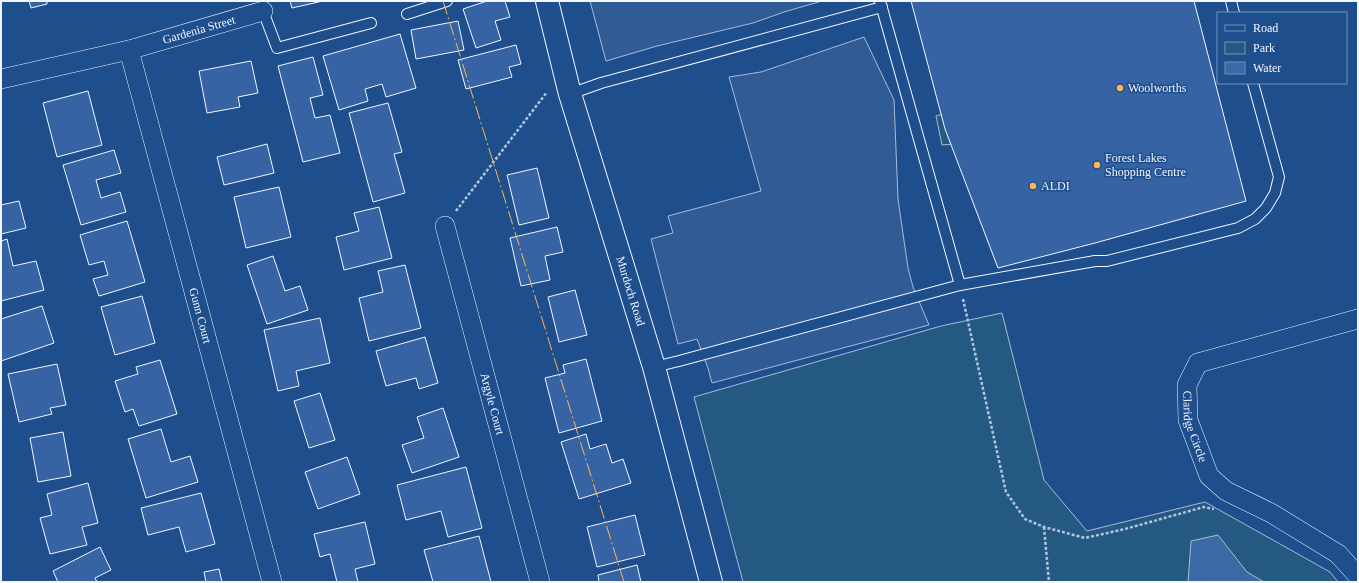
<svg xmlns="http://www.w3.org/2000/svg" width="1359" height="583" font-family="'Times New Roman',serif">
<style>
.green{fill:#245a82;stroke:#a8bbd7}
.parking{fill:#305b95;stroke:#a8bbd7}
.water{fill:#3b69a3;stroke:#a8bbd7}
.building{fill:#3563a3;stroke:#f2f6ff}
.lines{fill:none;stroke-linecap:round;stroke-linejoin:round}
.lane-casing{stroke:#f2f6ff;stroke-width:12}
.street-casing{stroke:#f2f6ff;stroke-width:20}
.secondary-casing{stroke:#f2f6ff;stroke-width:24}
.path{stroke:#b3c4dc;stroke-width:2.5;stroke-dasharray:3 2;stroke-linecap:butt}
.lane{stroke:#1f4e8c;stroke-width:10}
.street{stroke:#1f4e8c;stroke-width:19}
.secondary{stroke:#1f4e8c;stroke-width:22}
.power{stroke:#ffb74d;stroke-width:1;stroke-dasharray:14 3 2 3;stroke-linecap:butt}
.poi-dot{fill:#ffb74d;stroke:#1f4e8c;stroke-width:1.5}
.labels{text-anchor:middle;stroke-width:3;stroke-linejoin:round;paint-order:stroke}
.street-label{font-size:12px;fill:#f2f6ff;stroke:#1f4e8c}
.poi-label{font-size:12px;fill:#f2f6ff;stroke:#1f4e8c;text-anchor:start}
</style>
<rect width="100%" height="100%" fill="#1f4e8c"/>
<g class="green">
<polygon points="957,110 965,143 942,145 936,116"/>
<polygon points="1002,313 1044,480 1087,531 1205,502 1330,572 1338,582 743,582 694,397 941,326"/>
</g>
<g class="parking">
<polygon points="590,1 822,1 784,12 753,23 657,46 606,61"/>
<polygon points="864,37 894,100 898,199 908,268 913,287 929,325 712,383 708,368 697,339 678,344 651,239 673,233 668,216 761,191 729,77 761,72"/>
</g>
<polygon class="water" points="1218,535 1247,572 1264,582 1188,582 1191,541"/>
<g class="building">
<polygon points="29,1 47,1 47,4 31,8"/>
<polygon points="290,1 323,1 292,8"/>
<polygon points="487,1 505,1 510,17 495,21 501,40 476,48 463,9"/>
<polygon points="911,1 1194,1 1246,201 1095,243 998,268 945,129"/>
<polygon points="458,21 464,50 416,59 411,30"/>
<polygon points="400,34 416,88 386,97 382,84 365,89 368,101 339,110 323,56"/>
<polygon points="516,45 521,64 509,67 512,77 466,89 458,60"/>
<polygon points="313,57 323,95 310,98 315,118 330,115 340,153 303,162 278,66"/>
<polygon points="251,61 258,93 238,97 240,107 207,113 199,71"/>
<polygon points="88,91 102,145 57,157 43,103"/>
<polygon points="388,103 402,152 394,154 405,193 373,202 349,113"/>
<polygon points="267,144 274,173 224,185 217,157"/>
<polygon points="114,150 121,173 96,180 101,198 120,192 126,212 81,225 63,165"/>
<polygon points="537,168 549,218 519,225 507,175"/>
<polygon points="279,187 291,237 246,248 234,197"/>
<polygon points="19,201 26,228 1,234 1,205"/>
<polygon points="379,207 392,258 344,270 336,237 359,231 354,213"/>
<polygon points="127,221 145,282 99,296 93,279 108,275 104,261 89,265 80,235"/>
<polygon points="557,227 563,252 545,256 550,280 521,286 510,238"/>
<polygon points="7,239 13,266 36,261 44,290 1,301 1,241"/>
<polygon points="273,256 285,291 300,286 308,310 267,324 247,265"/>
<polygon points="405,265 421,328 369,341 359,298 383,292 378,271"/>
<polygon points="575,290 587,335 559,342 548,297"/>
<polygon points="142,296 155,343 115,355 101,307"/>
<polygon points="42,306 54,343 1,361 1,319"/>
<polygon points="320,318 330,363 296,371 299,386 278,391 264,330"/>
<polygon points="425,337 438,383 419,389 416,378 386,386 376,351"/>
<polygon points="586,359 602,421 559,433 545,378 565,373 563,365"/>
<polygon points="160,360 177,414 139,426 133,409 125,412 115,381 138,374 136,367"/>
<polygon points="57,364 66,405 50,408 52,414 19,422 8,374"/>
<polygon points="320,393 335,440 309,448 294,401"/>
<polygon points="443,408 459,457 412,473 402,445 424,438 417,417"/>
<polygon points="161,429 171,462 190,456 198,482 146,498 128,439"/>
<polygon points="63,432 71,476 38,482 30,438"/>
<polygon points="586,434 590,449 606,444 612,463 623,459 631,483 579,499 561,442"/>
<polygon points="347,457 360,494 318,509 305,472"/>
<polygon points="466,467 482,528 448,537 441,511 406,520 397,485"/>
<polygon points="88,483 98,523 82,527 87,545 50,554 40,518 52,515 47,494"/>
<polygon points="201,493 215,544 186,552 179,527 148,535 141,508"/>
<polygon points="635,515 645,555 597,567 587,527"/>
<polygon points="365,522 375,564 355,569 358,582 337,582 330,554 320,557 314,534"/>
<polygon points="479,536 491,582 433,582 424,550"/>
<polygon points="100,547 111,570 95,578 97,582 58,582 53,571"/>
<polygon points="637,565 641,582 599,582 598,575"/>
<polygon points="219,569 222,582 206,582 204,572"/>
</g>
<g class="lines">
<g class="lane-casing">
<g id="lane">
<polyline points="880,1 960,285"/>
<polyline points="1231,1 1234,13"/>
<polyline points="263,11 277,48 371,23"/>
<polyline points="407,14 447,1"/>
<polyline points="570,94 601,83 882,7"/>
<polyline points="654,367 679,361 960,285 1095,261 1107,261 1238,228 1255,219 1266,208 1275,193 1279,177 1253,83"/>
</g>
</g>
<g class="street-casing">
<g id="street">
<path id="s1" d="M129,50L272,582"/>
<path id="s2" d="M1,79L129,50L263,11"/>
<path id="s3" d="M445,226L540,582"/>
<path id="s4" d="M1358,319L1198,363L1187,385L1188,420L1209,476L1226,491L1271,513L1338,554L1358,576"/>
</g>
</g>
<g class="secondary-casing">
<g id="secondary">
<path id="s5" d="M547,1L570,94L654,367L711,582"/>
</g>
</g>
<g class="path">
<polyline points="456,211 547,92"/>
<polyline points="963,299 1006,492 1025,519 1044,527 1085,538 1125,529 1204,507 1214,509"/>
<polyline points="1044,527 1049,582"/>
</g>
<use href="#lane" class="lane"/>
<use href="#street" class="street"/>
<use href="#secondary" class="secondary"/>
<polyline class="power" points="443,1 624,582"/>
</g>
<g class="poi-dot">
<circle cx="1120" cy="88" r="4"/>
<circle cx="1097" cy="165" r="4"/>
<circle cx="1033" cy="186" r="4"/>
</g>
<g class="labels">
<g class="street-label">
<text dy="4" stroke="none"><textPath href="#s2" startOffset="204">Gardenia Street</textPath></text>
<text dy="4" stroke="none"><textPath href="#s5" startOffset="302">Murdoch Road</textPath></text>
<text dy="4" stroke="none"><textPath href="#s1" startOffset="275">Gunn Court</textPath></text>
<text dy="4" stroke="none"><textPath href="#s3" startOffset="184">Argyle Court</textPath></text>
<text dy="4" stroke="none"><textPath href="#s4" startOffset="233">Claridge Circle</textPath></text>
</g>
<g class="poi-label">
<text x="1128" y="92">Woolworths</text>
<text x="1105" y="162">Forest Lakes<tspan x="1105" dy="14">Shopping Centre</tspan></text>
<text x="1041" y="190">ALDI</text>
</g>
</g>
<rect width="1359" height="583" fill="none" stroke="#f2f6ff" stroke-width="4"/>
<rect x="1217" y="12" width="130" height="72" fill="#1f4e8c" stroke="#7391ba"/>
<rect x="1225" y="25" width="20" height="6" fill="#1f4e8c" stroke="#7391ba"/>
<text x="1253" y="32" font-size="12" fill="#f2f6ff">Road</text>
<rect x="1225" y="42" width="20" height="12" fill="#245a82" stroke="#7391ba"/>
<text x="1253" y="52" font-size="12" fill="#f2f6ff">Park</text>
<rect x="1225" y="62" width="20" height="12" fill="#3b69a3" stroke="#7391ba"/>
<text x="1253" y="72" font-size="12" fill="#f2f6ff">Water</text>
</svg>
